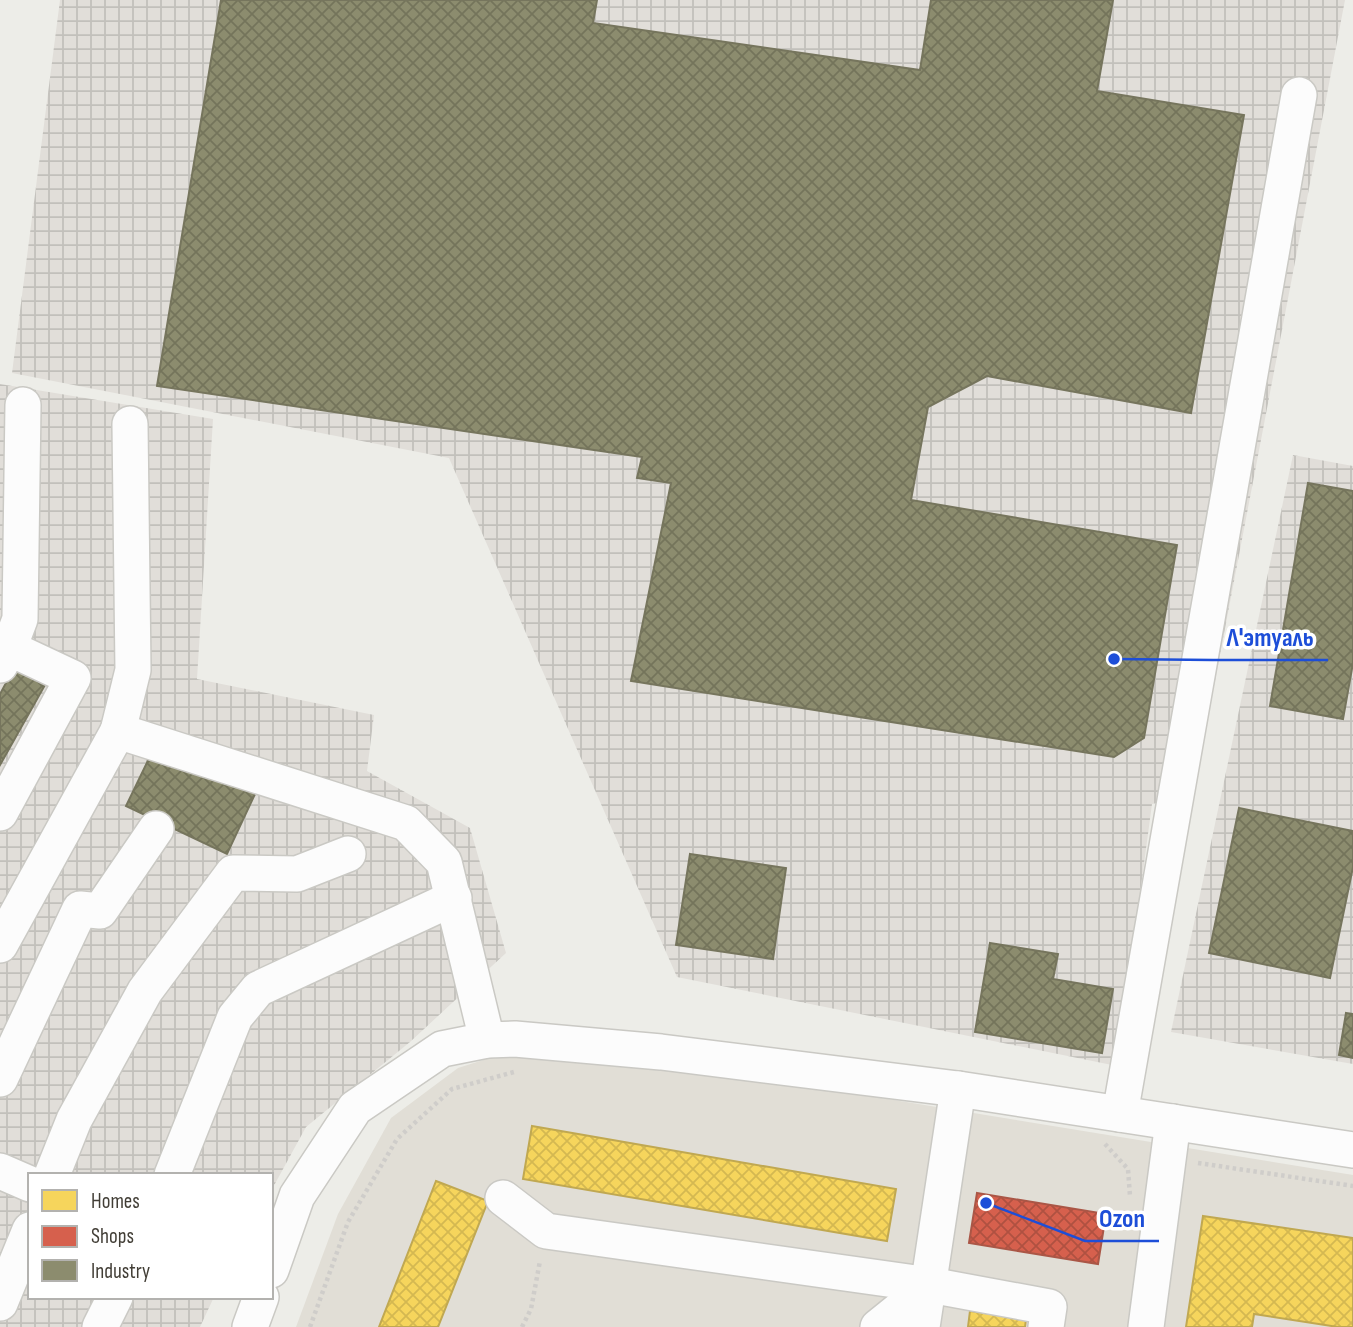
<svg xmlns="http://www.w3.org/2000/svg" width="1353" height="1327" font-family="'Sofia Sans Condensed',sans-serif">
<style>
.residential{fill:#e1ded6}
.industrial{fill:url(#industrial-grid)}
.homes{fill:url(#homes-cross-hatch);stroke:#c0a851;stroke-width:2}
.shops{fill:url(#shops-cross-hatch);stroke:#aa5646;stroke-width:2}
.industry{fill:url(#industry-cross-hatch);stroke:#76755d;stroke-width:2}
.lines{fill:none;stroke-linecap:round;stroke-linejoin:round}
.minor-casing{stroke:#cac9c4;stroke-width:38}
.path{stroke:#cfcdca;stroke-width:4.5;stroke-dasharray:3.5 3.5;stroke-linecap:butt}
.minor{stroke:#fcfcfc;stroke-width:35}
.leader{fill:none;stroke:#1d4ed8;stroke-width:2.5}
.callout-dot{fill:#1d4ed8;stroke:#fff;stroke-width:2.5}
.callout-label{font-size:26px;text-anchor:middle;font-weight:bold;fill:#1d4ed8;stroke:#fff;stroke-width:7;stroke-linejoin:round;paint-order:stroke}
</style>
<defs>
<pattern id="industrial-grid" width="8" height="8" patternUnits="userSpaceOnUse" patternTransform="scale(1.75)"><rect width="8" height="8" fill="#e1ded9"/><path d="M0 4h8M4 0v8" fill="none" stroke="#c2c0bb"/></pattern>
<pattern id="homes-cross-hatch" width="8" height="8" patternUnits="userSpaceOnUse" patternTransform="scale(1.75)"><rect width="8" height="8" fill="#f6d55c"/><path d="M0 0l8 8M0 8l8-8" fill="none" stroke="#d4b851"/></pattern>
<pattern id="shops-cross-hatch" width="8" height="8" patternUnits="userSpaceOnUse" patternTransform="scale(1.75)"><rect width="8" height="8" fill="#d6604d"/><path d="M0 0l8 8M0 8l8-8" fill="none" stroke="#af5141"/></pattern>
<pattern id="industry-cross-hatch" width="8" height="8" patternUnits="userSpaceOnUse" patternTransform="scale(1.75)"><rect width="8" height="8" fill="#8c8c6e"/><path d="M0 0l8 8M0 8l8-8" fill="none" stroke="#74745b"/></pattern>
</defs>
<rect width="100%" height="100%" fill="#edede8"/>
<polygon class="residential" points="518,1049 661,1062 1353,1175 1353,1327 296,1327 338,1214 391,1118 458,1068"/>
<g class="industrial">
<polygon points="60,0 1345,0 1193,796 1152,804 1117,1066 677,977 449,458 12,373"/>
<polygon points="0,384 213,419 197,679 374,715 367,771 470,828 506,953 410,1042 306,1127 271,1191 271,1175 30,1175 30,1297 214,1297 200,1327 0,1327"/>
<polygon points="1293,455 1353,466 1353,1064 1171,1032"/>
</g>
<g class="homes">
<polygon points="532,1126 896,1189 887,1241 523,1179"/>
<polygon points="436,1181 488,1201 438,1327 379,1327"/>
<polygon points="1203,1216 1353,1238 1353,1327 1338,1327 1254,1314 1252,1327 1186,1327"/>
<polygon points="970,1311 1026,1319 1025,1327 968,1327"/>
</g>
<polygon class="shops" points="977,1193 1106,1214 1098,1264 969,1243"/>
<g class="industry">
<polygon points="221,0 597,0 593,23 920,70 931,0 1113,0 1097,91 1244,115 1191,413 987,376 928,407 911,500 1177,545 1144,738 1114,757 631,681 671,483 637,478 642,457 157,386"/>
<polygon points="1308,483 1353,491 1353,663 1343,719 1270,706"/>
<polygon points="14,668 45,685 0,765 0,694"/>
<polygon points="156,744 256,792 227,854 126,806"/>
<polygon points="1239,808 1353,831 1353,867 1330,978 1209,953"/>
<polygon points="690,854 786,868 773,959 676,945"/>
<polygon points="990,943 1058,954 1053,979 1113,989 1102,1053 975,1032"/>
<polygon points="1346,1013 1353,1014 1353,1058 1339,1055"/>
</g>
<g class="lines">
<g class="minor-casing">
<g id="minor">
<polyline points="9,648 20,619 23,405"/>
<polyline points="0,665 9,648 73,678 0,813"/>
<polyline points="118,731 133,670 130,424"/>
<polyline points="0,945 118,731 406,823 444,862 487,1040"/>
<polyline points="0,1079 80,909 100,911 156,829"/>
<polyline points="1120,1114 1299,95"/>
<polyline points="0,1171 30,1184"/>
<polyline points="52,1175 74,1120 145,991 233,873 297,874 348,854"/>
<polyline points="172,1175 235,1017 258,989 454,898"/>
<polyline points="503,1198 546,1231 930,1285"/>
<polyline points="271,1270 297,1196 355,1108 442,1049 487,1040 515,1039 661,1052 958,1089 1353,1150"/>
<polyline points="0,1303 30,1230"/>
<polyline points="100,1327 115,1297"/>
<polyline points="250,1327 261,1297"/>
<polyline points="878,1327 930,1285 1049,1307 1046,1327"/>
<polyline points="922,1327 958,1089"/>
<polyline points="1146,1327 1173,1122"/>
</g>
</g>
<g class="path">
<polyline points="1105,1144 1128,1169 1130,1196"/>
<polyline points="1198,1163 1353,1186"/>
<polyline points="310,1327 348,1222 397,1139 452,1089 514,1072"/>
<polyline points="522,1327 531,1309 540,1261"/>
</g>
<use href="#minor" class="minor"/>
</g>
<path class="leader" d="M1114 659L1213 660H1328M986 1203L1085 1241H1159"/>
<g class="callout-dot">
<circle cx="1114" cy="659" r="7"/>
<circle cx="986" cy="1203" r="7"/>
</g>
<g class="callout-label">
<text x="1270" y="646">Л'этуаль</text>
<text x="1122" y="1227">Ozon</text>
</g>
<rect x="28" y="1173" width="245" height="126" fill="#ffffff" stroke="#b3b2af" stroke-width="2"/>
<rect x="42" y="1190" width="35" height="21" fill="#f6d55c" stroke="#b3b2af" stroke-width="2"/>
<text x="91" y="1208" font-size="21" fill="#423e36">Homes</text>
<rect x="42" y="1226" width="35" height="21" fill="#d6604d" stroke="#b3b2af" stroke-width="2"/>
<text x="91" y="1243" font-size="21" fill="#423e36">Shops</text>
<rect x="42" y="1260" width="35" height="21" fill="#8c8c6e" stroke="#b3b2af" stroke-width="2"/>
<text x="91" y="1278" font-size="21" fill="#423e36">Industry</text>
</svg>
